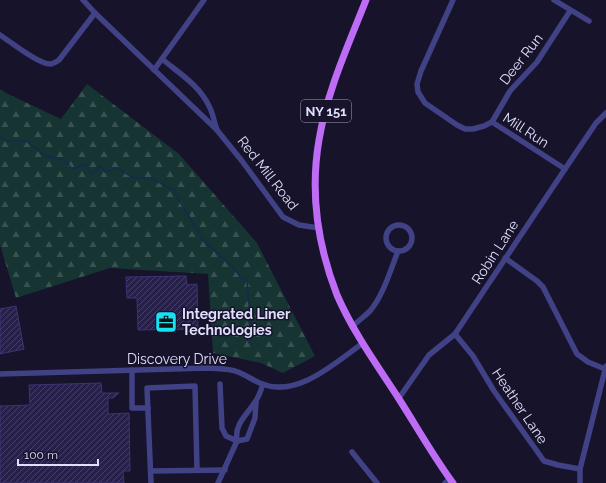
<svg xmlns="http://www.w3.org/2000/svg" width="606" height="483" font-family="Raleway,sans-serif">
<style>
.forest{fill:url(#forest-firs)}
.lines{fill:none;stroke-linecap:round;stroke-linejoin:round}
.stream{stroke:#132b4e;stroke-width:1.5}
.building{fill:url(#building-hatch);stroke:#3e3374}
.minor{stroke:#414186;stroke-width:5.5}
.major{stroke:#be6bf6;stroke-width:7}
.labels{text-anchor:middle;stroke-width:3;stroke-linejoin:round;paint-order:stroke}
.shield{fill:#16132a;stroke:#a3a1be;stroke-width:1}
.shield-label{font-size:13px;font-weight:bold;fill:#e0defd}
.street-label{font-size:14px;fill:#e0defd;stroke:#16132a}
.poi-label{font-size:14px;font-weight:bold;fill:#e0defd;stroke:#16132a;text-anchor:start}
</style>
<defs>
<pattern id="forest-firs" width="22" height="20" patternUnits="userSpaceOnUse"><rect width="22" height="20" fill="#163432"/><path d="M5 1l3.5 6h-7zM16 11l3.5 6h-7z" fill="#385151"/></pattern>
<pattern id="building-hatch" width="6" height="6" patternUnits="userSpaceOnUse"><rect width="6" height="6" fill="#27204a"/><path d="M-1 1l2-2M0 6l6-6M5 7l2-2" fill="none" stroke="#464065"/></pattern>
</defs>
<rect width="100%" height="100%" fill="#16132a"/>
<polygon class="forest" points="87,84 179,154 257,243 315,356 283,373 261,363 213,353 208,274 110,268 16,298 0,245 0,89 6,93 61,119"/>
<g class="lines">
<polyline class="stream" points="0,135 6,141 26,141 44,155 65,161 72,169 86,164 91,174 101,166 105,172 117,168 134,178 151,178 173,190 204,241 233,267 241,278 247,280 250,317 251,344"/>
</g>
<g class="building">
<polygon points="186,276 187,285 197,284 198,329 138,330 137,298 127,298 126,277"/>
<polygon points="16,306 24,349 0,354 0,309"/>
<polygon points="101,383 102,393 119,393 113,398 108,398 108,414 129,413 130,471 123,471 124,483 0,483 0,406 30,405 29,385"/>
</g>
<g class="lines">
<g class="minor">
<polyline points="83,0 95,13 217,130 242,161 283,217 299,225 319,228"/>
<polyline points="453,0 421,71 417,84 418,92 425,103 457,125 465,129 473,129 484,126 492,122 565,169"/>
<polyline points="554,0 589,21"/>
<path d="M0,35C11,42 38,64 50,64C53,64 56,62 59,60L95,13"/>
<path d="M162,59C179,73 199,85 209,106C213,113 214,122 217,130"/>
<polyline points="154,70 204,0"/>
<polyline points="492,122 510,91 537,62 570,11"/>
<circle cx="399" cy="238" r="13"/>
<polyline points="505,258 537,281 543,287 577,354 588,362 605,369"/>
<path d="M353,326C358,321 365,316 370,311C383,296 391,269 398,251"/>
<polyline points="455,334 473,356 494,391 544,461 558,465 580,469"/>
<polyline points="132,370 132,408 148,408"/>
<path d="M0,374L207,368C218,369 228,368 238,372C246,375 254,381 262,384C298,398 336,362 363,343"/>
<polyline points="220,384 222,428 226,436 237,441"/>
<polyline points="399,398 429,355 455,334 565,169 596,123 606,113"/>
<polyline points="237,441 247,439 255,418 256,402"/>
<polyline points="352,452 377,483"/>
<polyline points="151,471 225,470"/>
<polyline points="151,483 147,388 195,386 197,470"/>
<path d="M218,483L237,441C234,424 247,415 255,402C259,397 261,390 263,384"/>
<polyline points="445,483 450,479"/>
<polyline points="580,483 580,469 606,366"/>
</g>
<path class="major" d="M366,0C348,46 327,91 319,140C310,192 318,246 337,295C353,332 377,365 399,399C417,427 433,456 453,483"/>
</g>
<defs>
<g id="office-square" transform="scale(1.15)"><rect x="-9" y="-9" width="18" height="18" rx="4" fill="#15e3f1" stroke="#16132a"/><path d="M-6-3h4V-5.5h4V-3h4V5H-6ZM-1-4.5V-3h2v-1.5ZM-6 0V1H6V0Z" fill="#111"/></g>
</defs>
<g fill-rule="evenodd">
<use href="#office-square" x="166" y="322"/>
</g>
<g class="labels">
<rect class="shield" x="301" y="100" width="50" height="22" rx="3"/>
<g class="shield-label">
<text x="326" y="116">NY 151</text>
</g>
<g class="street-label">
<text transform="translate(521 59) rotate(-52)" y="5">Deer Run</text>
<text transform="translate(526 130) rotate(33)" y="5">Mill Run</text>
<text transform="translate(268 173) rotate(52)" y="5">Red Mill Road</text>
<text transform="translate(495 252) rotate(-57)" y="5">Robin Lane</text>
<text x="177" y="364">Discovery Drive</text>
<text transform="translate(520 406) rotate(56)" y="5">Heather Lane</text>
</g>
<g class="poi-label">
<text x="182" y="319">Integrated Liner<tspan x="182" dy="16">Technologies</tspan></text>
</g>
</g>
<path d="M18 459v6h80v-6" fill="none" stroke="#e0defd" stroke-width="2"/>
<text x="24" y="459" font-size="12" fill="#e0defd" stroke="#16132a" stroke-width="3" paint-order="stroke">100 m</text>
</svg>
